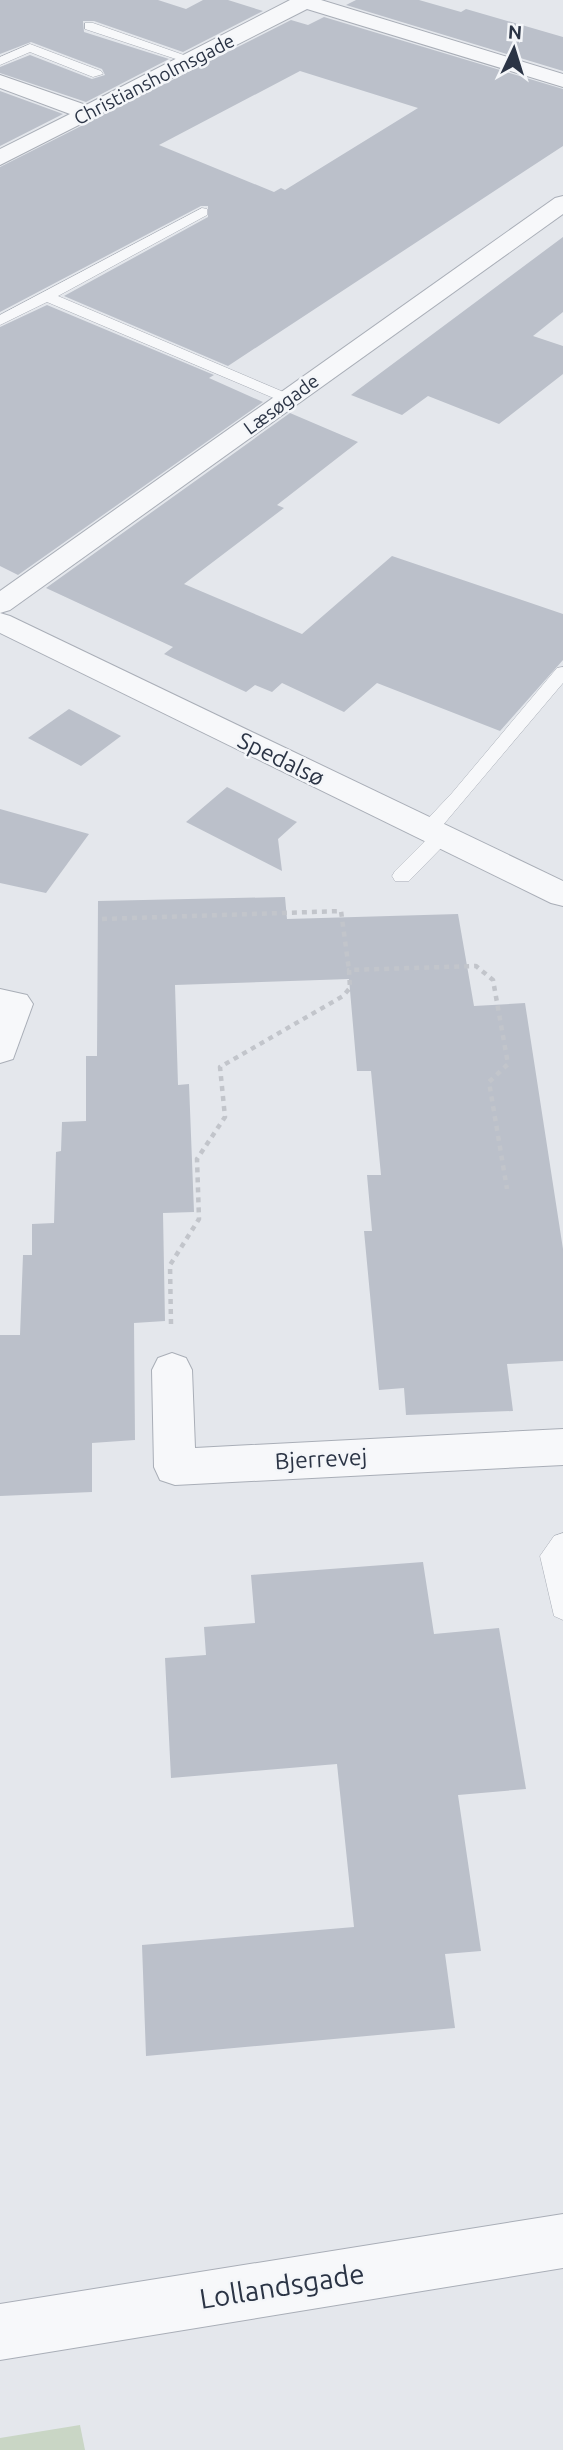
<svg xmlns="http://www.w3.org/2000/svg" width="563" height="2450" font-family="Ubuntu,sans-serif">
<style>
.green{fill:#c9d6c5}
.building{fill:#bbc0ca;fill-rule:evenodd}
.lines{fill:none;stroke-linecap:round;stroke-linejoin:round}
.service-casing{stroke:#a9aeb7;stroke-width:1}
.minor-casing{stroke:#a9aeb7;stroke-width:2}
.tertiary-casing{stroke:#a9aeb7;stroke-width:2}
.path{stroke:#c2c5cb;stroke-width:4.5;stroke-dasharray:5 5;stroke-linecap:butt}
.service{fill:#f7f8fa;fill-rule:evenodd}
.minor{fill:#f7f8fa;fill-rule:evenodd}
.tertiary{fill:#f7f8fa;fill-rule:evenodd}
.labels{text-anchor:middle;stroke-width:5;stroke-linejoin:round;paint-order:stroke}
.far-street-label{font-size:19px;fill:#2b3445;stroke:#f4f6f9}
.street-label{font-size:23px;fill:#2b3445;stroke:#f4f6f9}
.near-street-label{font-size:28px;fill:#2b3445;stroke:#f4f6f9}
</style>
<rect width="100%" height="100%" fill="#e4e7ec"/>
<polygon class="green" points="80,2425 85,2450 0,2450 0,2438"/>
<g class="building">
<polygon points="0,0 158,0 186,9 203,0 228,0 263,11 183,52 94,21 83,21 84,32 169,59 86,102 0,73 0,67 30,55 92,79 105,75 102,69 31,42 0,54"/>
<polygon points="356,0 419,0 461,12 466,9 563,37 563,71 346,5"/>
<path d="M324,17L563,89V146L228,366L64,296L208,217V206H201L0,312V167L291,20L308,25ZM300,71L418,108L285,190L281,188L274,192L159,145Z"/>
<polygon points="0,91 63,114 0,146"/>
<polygon points="563,237 563,312 533,336 563,346 563,374 499,424 428,396 402,415 351,395"/>
<polygon points="47,305 214,375 209,378 263,402 18,575 0,566 0,327"/>
<polygon points="290,413 358,442 277,505 284,508 184,584 302,634 392,556 563,614 563,660 500,731 377,683 344,712 282,683 272,692 255,685 246,692 164,654 173,647 46,588"/>
<polygon points="69,709 121,736 81,766 28,738"/>
<polygon points="227,787 297,822 278,839 282,871 186,822"/>
<polygon points="0,809 89,834 46,893 0,883"/>
<polygon points="285,897 287,919 458,914 474,1006 525,1003 563,1249 563,1361 507,1364 513,1411 406,1415 404,1388 379,1390 364,1231 372,1231 367,1175 381,1175 371,1071 357,1071 349,979 175,985 178,1085 189,1084 194,1212 163,1213 165,1321 134,1323 135,1440 92,1443 92,1492 0,1496 0,1335 20,1335 23,1255 32,1255 32,1224 54,1223 56,1152 61,1151 62,1122 86,1121 86,1056 97,1056 98,901"/>
<polygon points="423,1562 434,1634 499,1628 526,1789 458,1795 481,1951 445,1954 455,2028 146,2056 142,1945 354,1927 337,1764 171,1778 165,1658 206,1655 204,1627 255,1623 251,1575"/>
</g>
<g class="lines">
<g class="service-casing">
<g id="service">
<polygon points="85,23 93,23 198,60 188,63 85,29"/>
<polygon points="30,44 101,71 103,74 93,77 30,52 0,65 0,57"/>
<polygon points="202,208 207,209 207,215 58,296 293,396 296,399 293,402 283,402 47,302 0,325 0,315"/>
<polygon points="563,667 563,683 438,831 447,832 450,837 447,842 409,881 395,881 392,876 395,871 429,837 420,835 417,831 420,827 452,793 557,668"/>
<polygon points="563,1533 563,1620 554,1616 540,1556 554,1536"/>
</g>
</g>
<g class="minor-casing">
<g id="minor">
<polygon points="290,0 321,0 563,74 563,87 307,9 0,165 0,149 70,114 0,88 0,75 86,105"/>
<polygon points="563,196 563,214 10,610 0,613 0,591 555,198"/>
<polygon points="0,989 27,995 33,1004 13,1059 0,1063"/>
<polygon points="172,1353 186,1358 192,1370 195,1448 563,1429 563,1465 175,1485 160,1480 154,1467 152,1370 158,1358"/>
<polygon points="563,2214 563,2268 0,2360 0,2304"/>
</g>
</g>
<g class="tertiary-casing">
<polygon id="tertiary" points="0,613 10,616 563,881 563,906 551,903 0,633"/>
</g>
<g class="path">
<polyline points="102,919 341,911 349,970"/>
<polyline points="171,1324 170,1265 199,1219 197,1159 225,1117 220,1067 343,996 350,988 349,970 476,966 493,980 508,1064 489,1082 507,1189"/>
</g>
<use href="#service" class="service"/>
<use href="#minor" class="minor"/>
<use href="#tertiary" class="tertiary"/>
</g>
<g class="labels">
<g class="far-street-label">
<text transform="translate(154 79) rotate(-27)" y="7">Christiansholmsgade</text>
<text transform="translate(281 404) rotate(-36)" y="7">Læsøgade</text>
</g>
<g class="street-label">
<text transform="translate(281 759) rotate(26)" y="8">Spedalsø</text>
<text transform="translate(321 1459) rotate(-3)" y="8">Bjerrevej</text>
</g>
<g class="near-street-label">
<text transform="translate(282 2286) rotate(-9)" y="10">Lollandsgade</text>
</g>
</g>
<g transform="translate(514 49) rotate(4)" stroke="#f4f6f9" stroke-width="5" paint-order="stroke">
<path d="M0-5L12 26L0 18L-12 26Z" fill="#2b3445"/>
<text y="-10" font-size="19" font-weight="bold" text-anchor="middle" fill="#2b3445">N</text>
</g>
</svg>
